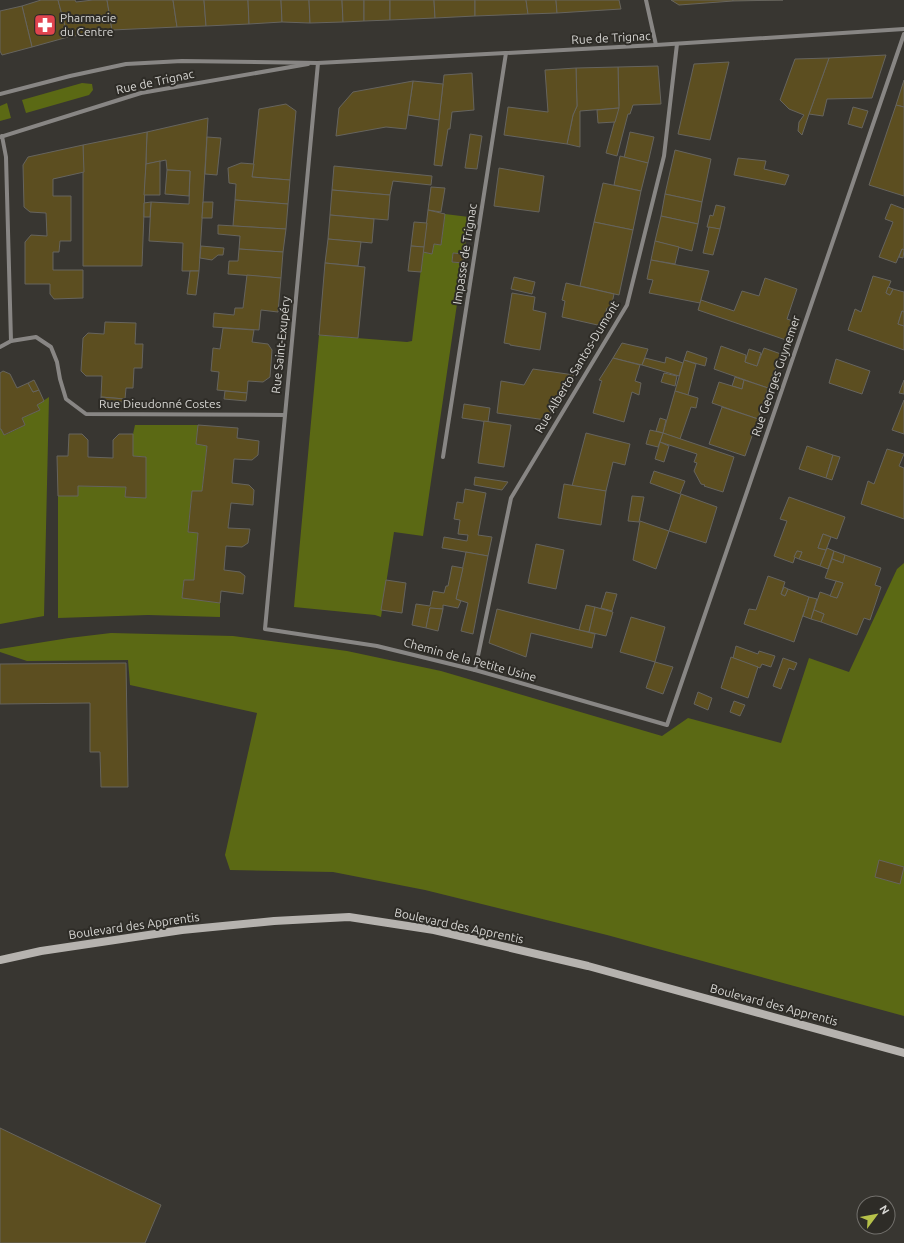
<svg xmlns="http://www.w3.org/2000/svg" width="904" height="1243" font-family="Ubuntu,sans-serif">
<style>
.green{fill:#5b6914}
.building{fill:#5c4e20;stroke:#66645e}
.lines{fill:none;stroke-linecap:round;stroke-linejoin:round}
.minor{stroke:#888684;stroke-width:4}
.secondary{stroke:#b6b3af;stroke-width:8}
.labels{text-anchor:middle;stroke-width:4;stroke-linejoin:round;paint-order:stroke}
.poi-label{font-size:12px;fill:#d7d6d3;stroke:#2e2c27;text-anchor:start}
.street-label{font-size:12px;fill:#d7d6d3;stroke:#2e2c27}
</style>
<rect width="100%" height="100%" fill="#383631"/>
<g class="green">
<polygon points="82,83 92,84 93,90 89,95 26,113 22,100"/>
<polygon points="7,103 11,118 0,121 0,106"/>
<polygon points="445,214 469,217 464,254 453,253 452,262 463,263 423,536 394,532 381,617 375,615 294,607 319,335 407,342 412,341 423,252 431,254 434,244 441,245"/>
<polygon points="49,397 44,616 0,624 0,429 1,429 5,435 25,425 22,418 40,410 37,405"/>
<polygon points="135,425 198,425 196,444 207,446 202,491 192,491 188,532 198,533 194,580 184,580 182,597 220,603 220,617 148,615 58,618 58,496 78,496 78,486 126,487 125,497 146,498 146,457 133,456 133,434"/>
<polygon points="904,563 904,1016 607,935 425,890 333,872 230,870 225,855 257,713 130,685 128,660 27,661 0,652 0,649 69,638 111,633 233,636 347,651 441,671 662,736 688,718 781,743 809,658 849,672 897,569"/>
</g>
<g class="building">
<polygon points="41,0 58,0 68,37 32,47 22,6"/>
<polygon points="58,0 75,0 76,2 93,0 107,0 112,30 68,37"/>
<polygon points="107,0 173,0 177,27 112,30"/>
<polygon points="173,0 204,0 206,26 177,27"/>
<polygon points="204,0 248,0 249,24 206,26"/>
<polygon points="248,0 281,0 282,22 249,24"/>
<polygon points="281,0 309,0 310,23 282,22"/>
<polygon points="309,0 342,0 343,22 310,23"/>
<polygon points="342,0 364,0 364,21 343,22"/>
<polygon points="364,0 390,0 390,20 364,21"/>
<polygon points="390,0 434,0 435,18 390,20"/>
<polygon points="434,0 475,0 475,16 435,18"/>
<polygon points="475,0 526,0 528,14 475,16"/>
<polygon points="526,0 556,0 557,13 528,14"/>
<polygon points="556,0 619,0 621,9 557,13"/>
<polygon points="671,0 733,0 733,1 679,5"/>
<polygon points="733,0 783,0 733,1"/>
<polygon points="22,6 32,47 2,55 0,51 0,11"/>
<polygon points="886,55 872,98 827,99 823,116 809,114 829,58"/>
<polygon points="829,58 809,114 802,135 798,131 799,122 804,115 789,109 780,100 795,59"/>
<polygon points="729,62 710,140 678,134 694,64"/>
<polygon points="658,66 661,104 633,105 630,114 628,114 617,156 606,153 619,105 618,67"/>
<polygon points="618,67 619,108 580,111 580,147 567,144 573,115 577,106 576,68"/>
<polygon points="576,68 577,106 573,115 567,144 504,135 508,107 548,112 545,70"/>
<polygon points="472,73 474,110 452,112 450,129 448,129 442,166 434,165 444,75"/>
<polygon points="904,80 904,107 896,105"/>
<polygon points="413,81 443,84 439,120 408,115"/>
<polygon points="413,81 406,129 386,127 336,136 339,108 353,92"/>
<polygon points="286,104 296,111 290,180 252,177 259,109"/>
<polygon points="896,105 904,107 904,196 869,185"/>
<polygon points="853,107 868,111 862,128 848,124"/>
<polygon points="619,108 615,122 598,123 597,110"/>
<polygon points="208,118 199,271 182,271 183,243 149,241 151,202 189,204 190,171 167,170 166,160 146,164 147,132"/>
<polygon points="147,132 142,266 83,266 83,145"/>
<polygon points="630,132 654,137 648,163 624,158"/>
<polygon points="470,134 482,136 477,169 465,168"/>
<polygon points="207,137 221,138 217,175 205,174"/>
<polygon points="83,145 84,172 53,179 53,196 71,196 71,241 60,241 59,252 53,252 53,270 83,270 83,298 54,299 50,294 50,284 25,284 25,242 31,235 47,236 46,213 30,212 24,207 23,165 28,157"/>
<polygon points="675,150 711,159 702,202 665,194"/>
<polygon points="620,156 648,163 641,191 614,185"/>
<polygon points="738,158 766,161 764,169 789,175 785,185 734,175"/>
<polygon points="160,161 160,195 144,195 146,164"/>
<polygon points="241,163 254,164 252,177 290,180 288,204 235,200 236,184 229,183 228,168"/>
<polygon points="334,166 432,176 431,185 393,181 390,195 332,190"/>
<polygon points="499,168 544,176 539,212 494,206"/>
<polygon points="167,170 190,171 189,196 165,194"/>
<polygon points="603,183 641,191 633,230 594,222"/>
<polygon points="431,187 445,188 441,212 428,210"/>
<polygon points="332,190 390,195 388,220 330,215"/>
<polygon points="665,194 702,202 698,224 661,216"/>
<polygon points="235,200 288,204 286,229 233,226"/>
<polygon points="151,202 150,217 144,217 144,203"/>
<polygon points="203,202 213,202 212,218 202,218"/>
<polygon points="891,204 904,209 904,250 902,249 896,263 879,257 893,222 885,219"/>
<polygon points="716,205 725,207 720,229 707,227 710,215 713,216"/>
<polygon points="428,210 445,214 441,245 434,244 432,254 423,252"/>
<polygon points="330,215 374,219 372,243 328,239"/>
<polygon points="661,216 698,224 692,251 655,241"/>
<polygon points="414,222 427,223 424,247 411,246"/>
<polygon points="594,222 633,230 619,295 580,286"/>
<polygon points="218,225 286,229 283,252 239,249 240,236 218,234"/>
<polygon points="709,227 720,229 713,255 703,253"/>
<polygon points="328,239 361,242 358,266 325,263"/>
<polygon points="655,241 679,247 675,264 651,260"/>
<polygon points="201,246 224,248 223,255 218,255 212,260 200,258"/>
<polygon points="411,246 424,247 421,272 408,271"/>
<polygon points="239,249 283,252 281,278 228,274 229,261 238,261"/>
<polygon points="902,249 904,250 903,258 899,257"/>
<polygon points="453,253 464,254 463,263 452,262"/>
<polygon points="651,260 709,271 700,303 649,293 653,280 647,279"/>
<polygon points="325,263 365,267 358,338 319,335"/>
<polygon points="190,271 199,271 196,295 187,294"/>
<polygon points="247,275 281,278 278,312 261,310 259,330 213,327 214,313 234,315 235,308 243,308"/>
<polygon points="873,276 891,281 886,293 890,295 893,289 904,292 904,312 902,311 898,324 904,326 904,350 848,330 855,309 861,312"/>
<polygon points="514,277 535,282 532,294 511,289"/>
<polygon points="765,278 797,289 787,319 793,321 786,340 698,310 701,300 734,311 742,291 759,296"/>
<polygon points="566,283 614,294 611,308 607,308 602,326 562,317 565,301 562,300"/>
<polygon points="888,287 893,289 890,295 886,293"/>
<polygon points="512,293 535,297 533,310 546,313 540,350 510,345 510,344 504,343"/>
<polygon points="902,311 904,312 904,326 898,324"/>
<polygon points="105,322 136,323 135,344 143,344 142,368 134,368 133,388 126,388 125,399 101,397 102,376 86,376 81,371 83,338 88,333 104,334"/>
<polygon points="223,328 254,330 252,342 268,344 272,350 270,377 263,382 248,381 247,393 217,390 219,372 211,371 213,348 220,349"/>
<polygon points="622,343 648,349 642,365 613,358"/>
<polygon points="721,346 746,355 745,362 757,366 764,348 781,354 768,388 714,369"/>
<polygon points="749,349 761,353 757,366 745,362"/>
<polygon points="687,351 707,358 705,366 684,360"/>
<polygon points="666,357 683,363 679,376 642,365 645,358 665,363"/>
<polygon points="613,358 640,365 635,381 641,383 639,395 632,392 624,422 593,413 601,383 602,381 599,380"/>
<polygon points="836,359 870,371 862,394 829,383"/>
<polygon points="684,360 696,364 688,395 675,391"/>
<polygon points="533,369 574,375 546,420 497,413 501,381 524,385"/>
<polygon points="3,371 10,374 17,388 28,383 33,392 39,390 44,401 37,405 40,410 22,418 25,425 4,435 1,429 0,429 0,373"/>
<polygon points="664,373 677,376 675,386 661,382"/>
<polygon points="735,377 744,380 742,389 732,386"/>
<polygon points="34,380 39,390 33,392 28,383"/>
<polygon points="744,380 768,388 758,419 712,403 719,382 742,389"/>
<polygon points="904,380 904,394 899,393"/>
<polygon points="225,391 247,393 246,401 224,399"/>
<polygon points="675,391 698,398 696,408 691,407 680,439 663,433"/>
<polygon points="101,397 125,399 125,402 101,401"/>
<polygon points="904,400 904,434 892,430"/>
<polygon points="464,404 490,408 488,422 462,418"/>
<polygon points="722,407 758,419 745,456 709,444"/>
<polygon points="660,418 666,420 663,433 656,431"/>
<polygon points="484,421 511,425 504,467 478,463"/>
<polygon points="198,425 238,428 237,438 259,441 258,455 252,460 234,459 232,483 249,485 254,490 253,505 231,503 228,528 250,529 248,543 242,547 226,546 224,570 240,572 245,576 243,594 221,591 220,603 182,598 184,580 194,580 198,533 188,532 192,491 202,491 207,446 196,444"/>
<polygon points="650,430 663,433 658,447 646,444"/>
<polygon points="586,433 630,444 625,465 613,462 606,491 572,486"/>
<polygon points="663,433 734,457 723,492 704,486 705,485 701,484 694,471 697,463 694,462 697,454 660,442"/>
<polygon points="69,434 82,434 88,440 88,457 113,458 113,440 119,434 133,434 133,456 146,457 146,498 125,497 126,487 78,486 78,496 58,496 57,456 68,456"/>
<polygon points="660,442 669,446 664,462 655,459"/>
<polygon points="807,446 833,455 826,478 799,469"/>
<polygon points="887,449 904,454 899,466 904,468 904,519 861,504 868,481 874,484"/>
<polygon points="833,455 840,457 832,480 826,478"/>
<polygon points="654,471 685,481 680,494 650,483"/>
<polygon points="475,477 508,482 502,490 474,485"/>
<polygon points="564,484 606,491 601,525 558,518"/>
<polygon points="465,489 486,493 478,535 492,537 488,556 442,548 444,537 467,541 468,535 458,534 460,520 454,519 457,502 463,503"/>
<polygon points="681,494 717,507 706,543 669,531"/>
<polygon points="632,496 644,497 639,522 628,521"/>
<polygon points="789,497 845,517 837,539 823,534 818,548 826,550 820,566 799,559 802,552 797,551 793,563 774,556 787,521 780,519"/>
<polygon points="640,521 669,531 656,569 633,560"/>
<polygon points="823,534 831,537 826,550 818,548"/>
<polygon points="536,544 564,550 556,589 528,583"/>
<polygon points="827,548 834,551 828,569 820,566"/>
<polygon points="797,551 802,552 799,559 794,557"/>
<polygon points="834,551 845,555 843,563 832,559"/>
<polygon points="466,552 488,556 473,634 461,631 468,603 456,599"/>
<polygon points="845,555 881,568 875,585 881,587 870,620 864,618 857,635 821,622 824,614 814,610 820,592 837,598 843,583 825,578 832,559 843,563"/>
<polygon points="452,566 463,568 456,599 461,601 458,608 443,605 443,609 430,608 426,628 412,625 416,604 430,606 433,591 444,593 446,586 448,586"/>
<polygon points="768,576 785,582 781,594 785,596 788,589 809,597 794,642 744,624 749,609 756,610"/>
<polygon points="386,580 406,583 402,613 381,610"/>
<polygon points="836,581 843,583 837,598 830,596"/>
<polygon points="784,587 788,589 785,596 781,594"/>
<polygon points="606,592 617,594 612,611 601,608"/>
<polygon points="809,597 817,599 811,619 803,616"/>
<polygon points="586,605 595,607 589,632 579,630"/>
<polygon points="595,607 613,612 606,636 589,632"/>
<polygon points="430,608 443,609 438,631 426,628"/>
<polygon points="497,609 595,634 592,648 531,633 526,657 489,643"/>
<polygon points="814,610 824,614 821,622 811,619"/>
<polygon points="631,617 665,627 655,662 620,652"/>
<polygon points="736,646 758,654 759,651 775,656 771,667 762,664 760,668 733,658"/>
<polygon points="731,657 758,667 748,698 721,688"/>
<polygon points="783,658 797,663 794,670 789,668 781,689 773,686"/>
<polygon points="655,662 673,667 663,694 646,688"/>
<polygon points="126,663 128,787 101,787 100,752 90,752 90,703 0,704 0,664"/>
<polygon points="698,692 712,698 708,710 694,704"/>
<polygon points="734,701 745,705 740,716 730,712"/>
<polygon points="879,860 904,867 900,884 875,877"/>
<polygon points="0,1128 161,1205 145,1243 0,1243"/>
</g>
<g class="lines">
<g class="minor">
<polyline points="646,0 656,45"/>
<polyline points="318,63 265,629 377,646 475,670 667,725 904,34"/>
<polyline points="0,94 70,76 126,64 182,61 318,63 656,45 904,29"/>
<polyline points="0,137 141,93 308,64"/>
<polyline points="11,341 36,337 51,347 57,362 60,379 66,399 86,414 284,415"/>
<polyline points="0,347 11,341 6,157 2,136"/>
<polyline points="443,457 506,53"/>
<polyline points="475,670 511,498 627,305 664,156 677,44"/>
</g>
<polyline class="secondary" points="0,960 41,951 182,930 274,921 349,917 434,930 588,966 904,1053"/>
</g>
<defs>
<g id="pharmacy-square" transform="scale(1.15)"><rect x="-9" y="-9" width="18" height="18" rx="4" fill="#e0444e" stroke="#2e2c27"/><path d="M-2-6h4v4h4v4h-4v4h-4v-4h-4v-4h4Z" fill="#fff"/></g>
</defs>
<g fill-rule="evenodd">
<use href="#pharmacy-square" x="45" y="25"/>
</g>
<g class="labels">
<g class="poi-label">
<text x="60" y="22">Pharmacie<tspan x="60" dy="14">du Centre</tspan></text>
</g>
<g class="street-label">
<text transform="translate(611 38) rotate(-3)" y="4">Rue de Trignac</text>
<text transform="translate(155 82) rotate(-12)" y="4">Rue de Trignac</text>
<text transform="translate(465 254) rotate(-81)" y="4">Impasse de Trignac</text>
<text transform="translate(281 345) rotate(-84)" y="4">Rue Saint-Exupéry</text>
<text transform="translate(577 367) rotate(-59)" y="4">Rue Alberto Santos-Dumont</text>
<text transform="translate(776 376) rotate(-71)" y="4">Rue Georges Guynemer</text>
<text x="160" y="408">Rue Dieudonné Costes</text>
<text transform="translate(470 660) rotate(15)" y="4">Chemin de la Petite Usine</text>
<text transform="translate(134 926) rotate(-8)" y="4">Boulevard des Apprentis</text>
<text transform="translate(459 926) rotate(12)" y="4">Boulevard des Apprentis</text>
<text transform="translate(774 1005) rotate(15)" y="4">Boulevard des Apprentis</text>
</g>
</g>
<g transform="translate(876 1215) rotate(58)"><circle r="19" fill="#2e2c27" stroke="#72706c"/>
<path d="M0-3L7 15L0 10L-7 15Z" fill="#b6c149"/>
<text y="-6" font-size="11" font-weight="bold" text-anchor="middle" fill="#d7d6d3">N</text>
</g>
</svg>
